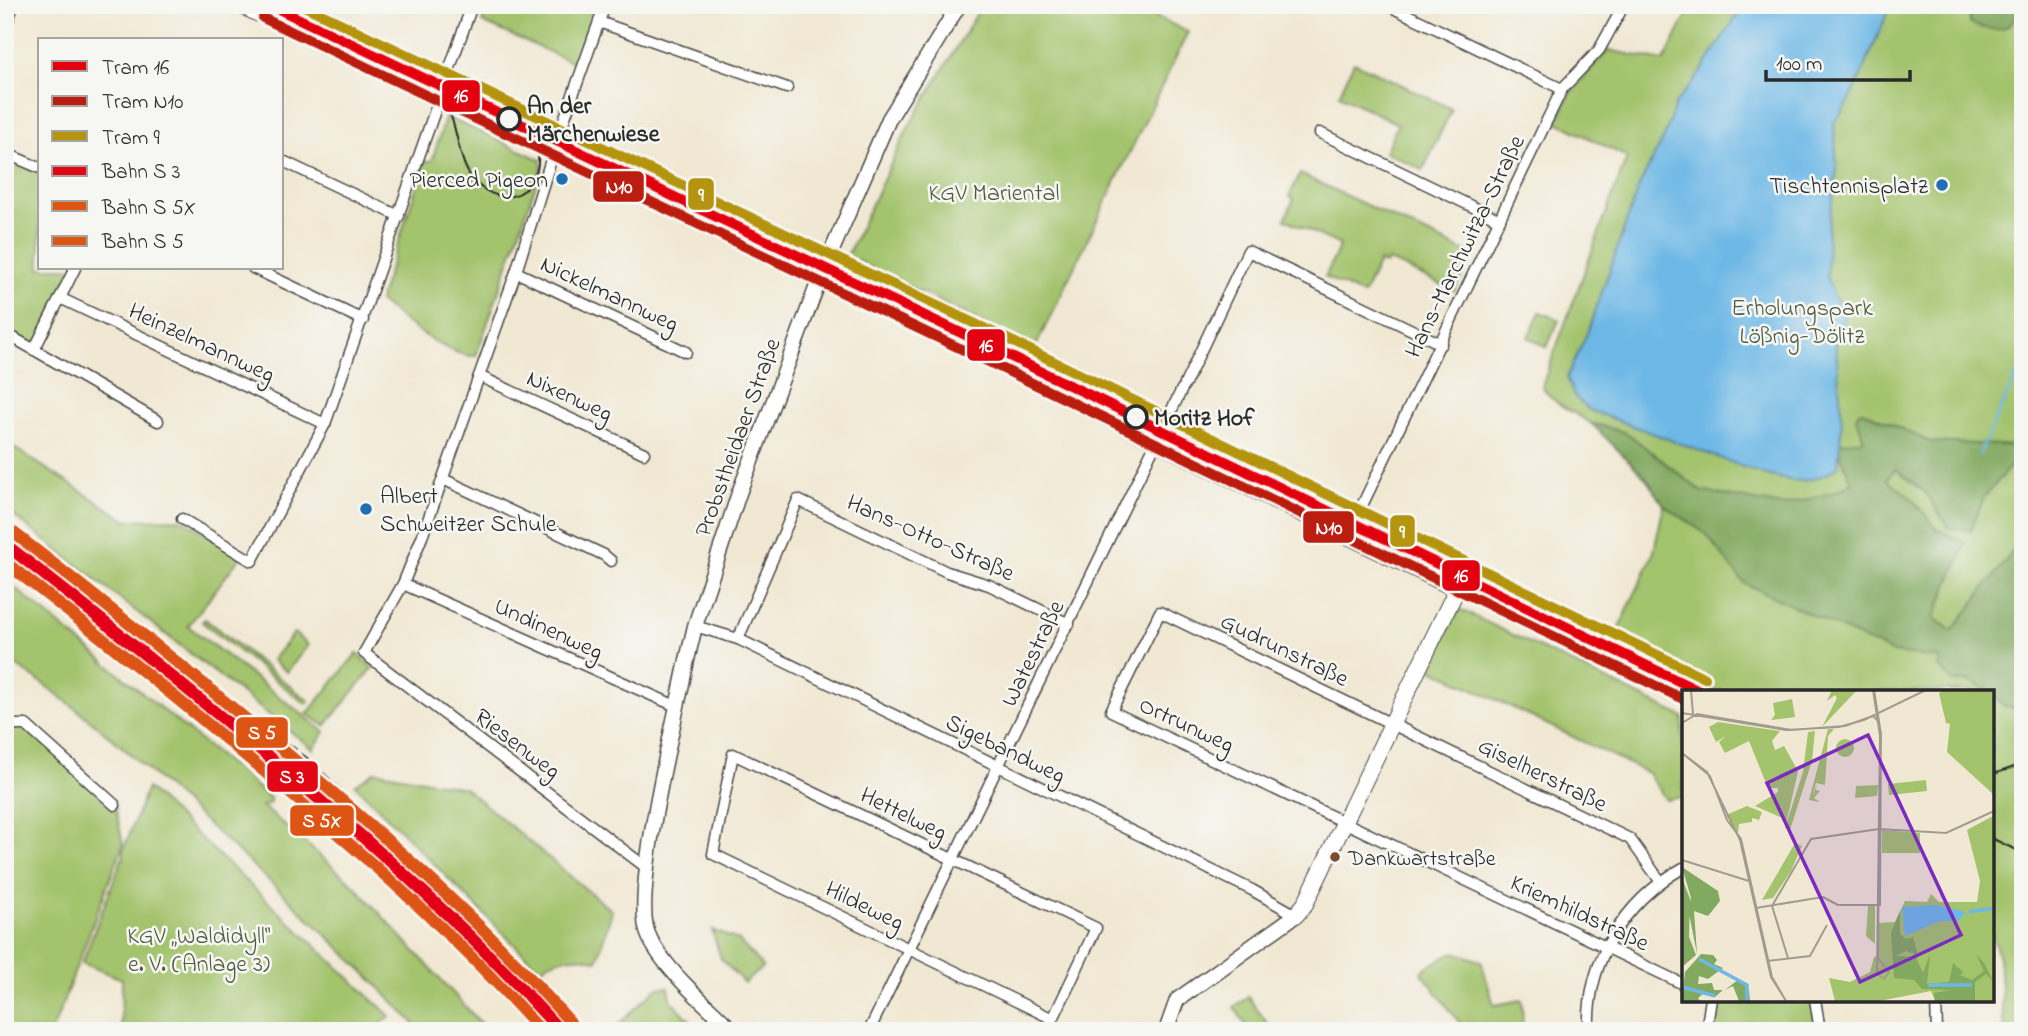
<svg xmlns="http://www.w3.org/2000/svg" width="2028" height="1036" font-family="'Indie Flower',sans-serif">
<style>
.green{fill:#a3c36c;stroke:#67774c;stroke-width:2}
.forest{fill:#82a960;stroke:#566a46;stroke-width:2}
.water{fill:#6db8e6;stroke:#4c7288;stroke-width:2}
.lines{fill:none;stroke-linecap:round;stroke-linejoin:round}
.stream{stroke:#6db8e6;stroke-width:2.5}
.minor-casing{stroke:#494744;stroke-width:13}
.tertiary-casing{stroke:#494744;stroke-width:17}
.secondary-casing{stroke:#494744;stroke-width:18}
.minor{stroke:#fff;stroke-width:10}
.tertiary{stroke:#fff;stroke-width:14}
.secondary{stroke:#fff;stroke-width:16}
.tram{stroke:#2b2b2b;stroke-width:2}
.rail{stroke:#2b2b2b;stroke-width:2.5;stroke-dasharray:10 5;stroke-linecap:butt}
.rail-1-casing{stroke:#f6f6f2;stroke-width:18}
.rail-2-casing{stroke:#f6f6f2;stroke-width:18}
.rail-3-casing{stroke:#f6f6f2;stroke-width:18}
.rail-1{stroke:#e30614;stroke-width:12}
.rail-2{stroke:#dd5413;stroke-width:12}
.rail-3{stroke:#dd5413;stroke-width:12}
.tram-1-casing{stroke:#f6f6f2;stroke-width:16}
.tram-2-casing{stroke:#f6f6f2;stroke-width:16}
.tram-3-casing{stroke:#f6f6f2;stroke-width:16}
.tram-1{stroke:#e3000f;stroke-width:10}
.tram-2{stroke:#bb1e10;stroke-width:10}
.tram-3{stroke:#b5940f;stroke-width:10}
.stop-dot{fill:#f6f6f2;stroke:#2b2b2b;stroke-width:3.5}
.poi-dot{fill:#1f6fb2;stroke:#f6f6f2;stroke-width:2.5}
.bus-dot{fill:#7a4b2a;stroke:#f6f6f2;stroke-width:2.5}
.labels{text-anchor:middle;stroke-width:5;stroke-linejoin:round;paint-order:stroke}
.bus-label{font-size:22px;fill:#2b2b2b;stroke:#f6f6f2;text-anchor:start}
.stop-label{font-size:24px;font-weight:bold;fill:#2b2b2b;stroke:#f6f6f2;text-anchor:start}
.poi-label{font-size:24px;fill:#2b2b2b;stroke:#f6f6f2;text-anchor:end}
.park-label{font-size:24px;fill:#4f593e;stroke:#f6f6f2}
.street-label{font-size:24px;fill:#2b2b2b;stroke:#f6f6f2}
.inset-river{fill:none;stroke:#6db8e6;stroke-width:3.5}
.inset-road{fill:none;stroke:#a29c90;stroke-width:2}
.view{fill:#7b2cbf;fill-opacity:0.15;stroke:#7b2cbf;stroke-width:3.5}
.inset-edge{fill:none;stroke:#2b2b2b;stroke-width:3.5}
.line-badge{stroke:#f6f6f2;stroke-width:2.5}
.badge-label{font-size:19px;text-anchor:middle;font-weight:bold;fill:#fff}
</style>
<rect width="100%" height="100%" fill="#f6f6f2"/>
<filter id="ink" filterUnits="userSpaceOnUse"><feTurbulence type="fractalNoise" baseFrequency=".0143" numOctaves="2"/><feDisplacementMap in="SourceGraphic" scale="14" xChannelSelector="R" yChannelSelector="G"/><feConvolveMatrix kernelMatrix="1 2 1 2 8 2 1 2 1" color-interpolation-filters="sRGB"/></filter>
<filter id="wash" filterUnits="userSpaceOnUse"><feTurbulence type="fractalNoise" baseFrequency=".00686" numOctaves="4" result="noise"/><feDisplacementMap in="SourceGraphic" scale="28" xChannelSelector="R" yChannelSelector="G"/><feGaussianBlur stdDeviation="1.57" result="paint"/><feColorMatrix in="noise" values="0 0 0 0 0 0 0 0 0 0 0 0 0 0 0 0 0 1.4 0 .05"/><feComposite in="paint" operator="in"/></filter>
<g filter="url(#wash)">
<rect width="100%" height="100%" fill="#f1e8d3"/>
<g class="green">
<polygon points="488,5 601,5 579,65 482,22"/>
<polygon points="982,5 1132,5 1188,32 1035,348 847,256 908,128"/>
<path d="M1692,5H2023V1031H2004L1999,958L1991,930V691H1714L1613,641L1653,555L1664,505C1645,476 1619,443 1590,423C1573,411 1552,404 1542,386L1627,157L1557,122L1570,94L1608,50L1664,61Z"/>
<polygon points="1354,62 1452,109 1423,170 1385,152 1398,124 1339,95"/>
<path d="M446,116L541,160L542,167L476,356C449,358 400,318 379,301L425,161H432Z"/>
<polygon points="5,153 40,168 40,268 75,268 34,350 5,333"/>
<polygon points="1300,174 1472,255 1455,291 1388,260 1386,264 1379,262 1363,295 1325,277 1340,245 1285,219 1294,199 1289,196"/>
<polygon points="1540,312 1559,320 1547,347 1528,337"/>
<polygon points="5,442 126,520 182,519 242,555 188,626 325,732 313,749 5,509"/>
<path d="M5,580L270,798V803L262,806L353,884L487,1030L421,1031C352,957 278,888 203,820C140,762 77,704 5,658Z"/>
<polygon points="1459,609 1683,717 1683,797 1666,800 1648,773 1430,668"/>
<polygon points="205,619 309,701 306,704 202,622"/>
<polygon points="294,633 308,645 287,672 272,660"/>
<polygon points="357,653 373,668 325,726 307,714"/>
<polygon points="5,725 26,725 115,805 123,845 52,1031 5,1031"/>
<path d="M375,771L465,788L612,911L597,961C579,954 554,956 540,970L355,785Z"/>
<polygon points="147,788 390,1016 373,1031 121,1031 122,979 82,963 122,859 124,859 123,851"/>
<polygon points="712,930 738,940 763,967 744,983 721,959"/>
<polygon points="1454,952 1481,961 1494,1005 1522,1000 1523,1031 1466,1031 1422,973 1425,968"/>
<polygon points="669,987 671,1000 700,1031 612,1030 657,988"/>
<polygon points="1248,997 1273,1031 1250,1031 1234,1007"/>
<polygon points="1715,999 1812,999 1817,1031 1710,1031"/>
</g>
<g class="forest">
<path d="M1969,5H2020C2012,35 1993,32 1970,24Z"/>
<polygon points="1861,410 1930,442 2023,446 2023,452 1984,497 1971,530 1949,528 1926,493 1896,469 1887,479 1911,498 1937,529 1966,543 1934,618 1952,631 2023,538 2023,711 2004,706 1991,691 1969,681 1953,682 1938,666 1940,658 1893,653 1744,583 1706,534 1664,505 1646,478 1591,423 1627,433 1701,491 1783,506 1835,492 1852,483 1836,443 1864,440 1856,416"/>
</g>
<path class="water" d="M1744,5H1891L1851,99L1834,123L1837,169L1828,229L1827,278L1834,297L1844,307V322L1835,335L1842,420L1838,467C1810,487 1789,482 1757,472L1589,410L1574,396L1567,377L1589,329L1639,186L1664,137L1676,102L1696,79Z"/>
<g class="lines">
<polyline class="stream" points="1979,455 2023,361"/>
</g>
</g>
<g filter="url(#ink)">
<g class="lines">
<g class="minor-casing">
<g id="minor">
<polyline points="605,5 559,134 516,272 422,537 403,584 364,653 647,868"/>
<polyline points="1387,5 1562,89"/>
<polyline points="599,22 787,88"/>
<polyline points="5,30 13,5"/>
<polyline points="1320,133 1500,220"/>
<polyline points="5,153 40,168"/>
<polyline points="285,162 399,216"/>
<polyline points="253,268 363,320"/>
<polyline points="516,272 686,352"/>
<polyline points="60,298 325,424"/>
<polyline points="5,333 158,421"/>
<polyline points="34,350 75,268"/>
<polyline points="479,376 644,453"/>
<polyline points="1185,384 1248,251 1441,344"/>
<polyline points="443,479 604,555 611,561"/>
<polyline points="1357,516 1562,89 1599,50 1624,5"/>
<polyline points="182,519 252,561 325,424 472,5"/>
<polyline points="403,584 678,707"/>
<polyline points="695,626 738,639 1252,890 1296,915"/>
<polyline points="738,639 798,500 947,572 989,585 1069,624"/>
<polyline points="5,725 26,725 115,805"/>
<polyline points="1661,882 1630,839 1160,612 1111,711 1683,984"/>
<polyline points="1815,999 1820,1031"/>
<polyline points="1936,999 1937,1031"/>
<polyline points="869,1031 1182,389"/>
<polyline points="1047,1031 1053,1019 1096,928 733,754 713,854 1053,1019"/>
<path d="M1589,1031C1586,962 1624,901 1683,868"/>
<polyline points="1706,1031 1711,999"/>
</g>
</g>
<g class="tertiary-casing">
<g id="tertiary">
<path d="M733,1031C707,1005 662,968 648,934C631,894 677,711 687,660L695,626L739,493L820,278L889,119L959,5"/>
<polyline points="1166,1031 1177,1000 1296,915"/>
</g>
</g>
<g class="secondary-casing">
<g id="secondary">
<polyline points="240,5 893,313 1456,589"/>
<polyline points="282,5 410,65 468,88 596,153 805,252 850,269 1466,570 1305,904 1296,915"/>
</g>
</g>
<use href="#minor" class="minor"/>
<use href="#tertiary" class="tertiary"/>
<use href="#secondary" class="secondary"/>
<g class="tram">
<path d="M425,84C432,89 440,95 445,102C461,129 455,173 485,190C528,216 556,159 525,126"/>
<polyline points="1991,775 2023,764"/>
<polyline points="1991,838 2023,853"/>
</g>
<polyline class="rail" points="5,522 309,760 459,900 584,1031"/>
<g class="rail-1-casing">
<path id="rail-1" d="M5,544C99,617 191,691 282,768C380,850 475,935 560,1031"/>
</g>
<g class="rail-2-casing">
<path id="rail-2" d="M5,562C98,634 189,707 278,783C370,860 461,940 541,1031"/>
</g>
<g class="rail-3-casing">
<path id="rail-3" d="M14,533C107,605 199,679 290,756C388,839 485,925 570,1022"/>
</g>
<use href="#rail-1" class="rail-1"/>
<use href="#rail-2" class="rail-2"/>
<use href="#rail-3" class="rail-3"/>
<g class="tram-1-casing">
<polyline id="tram-1" points="270,5 997,350 1699,691"/>
</g>
<g class="tram-2-casing">
<polyline id="tram-2" points="263,18 991,363 1683,699"/>
</g>
<g class="tram-3-casing">
<polyline id="tram-3" points="302,5 1003,337 1705,678"/>
</g>
<use href="#tram-1" class="tram-1"/>
<use href="#tram-2" class="tram-2"/>
<use href="#tram-3" class="tram-3"/>
</g>
</g>
<g class="stop-dot">
<circle cx="509" cy="119" r="11"/>
<circle cx="1136" cy="417" r="11"/>
</g>
<g class="poi-dot">
<circle cx="562" cy="179" r="7"/>
<circle cx="1942" cy="185" r="7"/>
<circle cx="366" cy="509" r="7"/>
</g>
<circle class="bus-dot" cx="1335" cy="857" r="6"/>
<g class="labels">
<g class="bus-label">
<text x="1348" y="865">Dankwartstraße</text>
</g>
<g class="stop-label">
<text x="527" y="113">An der<tspan x="527" dy="28">Märchenwiese</tspan></text>
<text x="1154" y="425">Moritz Hof</text>
</g>
<g class="poi-label">
<text x="548" y="187">Pierced Pigeon</text>
<text x="1928" y="193">Tischtennisplatz</text>
<text x="380" y="503" text-anchor="start">Albert<tspan x="380" dy="28">Schweitzer Schule</tspan></text>
</g>
<g class="park-label">
<text x="994" y="200">KGV Mariental</text>
<text x="1802" y="315">Erholungspark<tspan x="1802" dy="28">Lößnig-Dölitz</tspan></text>
<text x="199" y="943">KGV „Waldidyll“<tspan x="199" dy="28">e. V. (Anlage 3)</tspan></text>
</g>
<g class="street-label">
<text transform="translate(1464 246) rotate(-64)" y="8">Hans-Marchwitza-Straße</text>
<text transform="translate(610 293) rotate(25)" y="8">Nickelmannweg</text>
<text transform="translate(202 342) rotate(25)" y="8">Heinzelmannweg</text>
<text transform="translate(570 395) rotate(25)" y="8">Nixenweg</text>
<text transform="translate(737 437) rotate(-70)" y="8">Probstheidaer Straße</text>
<text transform="translate(931 537) rotate(24)" y="8">Hans-Otto-Straße</text>
<text transform="translate(549 628) rotate(25)" y="8">Undinenweg</text>
<text transform="translate(1285 649) rotate(26)" y="8">Gudrunstraße</text>
<text transform="translate(1032 653) rotate(-64)" y="8">Watestraße</text>
<text transform="translate(1187 724) rotate(25)" y="8">Ortrunweg</text>
<text transform="translate(518 743) rotate(37)" y="8">Riesenweg</text>
<text transform="translate(1006 748) rotate(26)" y="8">Sigebandweg</text>
<text transform="translate(1543 774) rotate(26)" y="8">Giselherstraße</text>
<text transform="translate(904 813) rotate(26)" y="8">Hettelweg</text>
<text transform="translate(865 905) rotate(26)" y="8">Hildeweg</text>
<text transform="translate(1580 912) rotate(25)" y="8">Kriemhildstraße</text>
</g>
</g>
<g transform="translate(1682 690)">
<rect width="312" height="312" fill="#f1e8d3"/>
<path d="M150,0H175L140,37L155,8L153,5L145,11ZM263,0H311V104L265,62L268,34L264,33L257,3ZM110,9L113,27L89,30L93,25L91,13ZM36,32L98,41L90,51L93,60L102,56L116,81L105,130L73,116L96,102V98H86L67,51L43,63L37,52L44,46L34,52L27,37ZM146,39H152L146,46L143,95L134,93L130,108L135,94L134,100L138,101L132,108L138,112L127,110ZM133,41L130,71L108,140L103,138L121,82L126,42ZM154 58a9 9 0 1 1 18 0a9 9 0 1 1-18 0ZM244,90L245,101L207,105L206,94ZM196,95L195,106L173,108L174,96ZM65,116L80,122L77,130L70,128V132L57,134L56,144L44,125ZM311,126V311H253L249,301L197,311H153L147,288L168,292L188,282L192,267L197,265V233L213,232L223,211L245,212L249,204L257,212H295L298,191L285,140ZM200,140L238,143V163H200ZM113,153L120,156L109,181L91,208L80,210ZM186,216H193V254L184,246Z" fill="#a3c36c"/>
<path d="M0,177L36,201L38,211L26,226L12,221L15,264L6,218L9,208ZM0,188L8,209L7,247L14,265L0,277ZM218,221V244L224,249L231,247L236,265L224,261L214,266L234,267L241,283L248,264L245,294L267,292L271,273L281,282L278,285L290,290L302,281L294,264L302,273L311,291L304,284L293,292V311H253L252,303L269,300L240,299L232,290L212,288L209,243ZM19,264L31,265L35,270L32,274L41,278L26,289L17,286L16,294L30,293L32,300H41L33,307L22,303L16,308L18,311H0L3,282ZM57,289L67,300L68,311H57L51,296L43,300Z" fill="#82a960"/>
<path d="M253,215L284,222L276,231H258L223,246L220,217Z" fill="#6db8e6"/>
<path class="inset-river" d="M287,222L312,218M17,269L65,295V311M246,295H290M0,297L33,306"/>
<path class="inset-road" d="M9,0L11,24M191,0L198,46L195,283L202,289L207,282L196,268L198,46L191,0M0,23L104,40L157,37L182,30L244,0M0,33L15,24L109,40L163,36L191,26L197,32M0,63L25,82L58,150L89,287L104,311M0,63L28,86L45,130L59,149L90,287L104,311M0,170L67,191M156,215H198L199,44L192,0M90,216L129,149L197,139L264,143L312,121M90,216L106,268M74,218L141,207L156,215M85,271L128,266L145,235"/>
<path class="view" d="M186,45L279,245L178,292L85,93Z"/>
<rect width="312" height="312" class="inset-edge"/>
</g>
<g class="line-badge">
<rect x="441" y="79" width="40" height="34" rx="7" fill="#e3000f"/>
<rect x="592" y="170" width="53" height="33" rx="7" fill="#bb1e10"/>
<rect x="687" y="177" width="28" height="34" rx="7" fill="#b5940f"/>
<rect x="966" y="328" width="40" height="34" rx="7" fill="#e3000f"/>
<rect x="1302" y="510" width="53" height="34" rx="7" fill="#bb1e10"/>
<rect x="1389" y="514" width="27" height="34" rx="7" fill="#b5940f"/>
<rect x="1441" y="559" width="40" height="33" rx="7" fill="#e3000f"/>
<rect x="235" y="716" width="54" height="33" rx="7" fill="#dd5413"/>
<rect x="266" y="760" width="53" height="33" rx="7" fill="#e30614"/>
<rect x="289" y="804" width="66" height="33" rx="7" fill="#dd5413"/>
</g>
<g class="badge-label">
<text x="461" y="102">16</text>
<text x="619" y="193">N10</text>
<text x="701" y="201">9</text>
<text x="986" y="352">16</text>
<text x="1329" y="534">N10</text>
<text x="1402" y="538">9</text>
<text x="1461" y="582">16</text>
<text x="262" y="739">S 5</text>
<text x="292" y="783">S 3</text>
<text x="322" y="827">S 5X</text>
</g>
<rect width="2028" height="1036" fill="none" stroke="#f6f6f2" stroke-width="28"/>
<rect x="38" y="38" width="245" height="231" fill="#f6f6f2" stroke="#a5a5a2" stroke-width="2"/>
<rect x="52" y="61" width="35" height="10" fill="#e3000f" stroke="#a5a5a2" stroke-width="2"/>
<text x="102" y="74" font-size="21" fill="#2b2b2b">Tram 16</text>
<rect x="52" y="96" width="35" height="10" fill="#bb1e10" stroke="#a5a5a2" stroke-width="2"/>
<text x="102" y="108" font-size="21" fill="#2b2b2b">Tram N10</text>
<rect x="52" y="131" width="35" height="10" fill="#b5940f" stroke="#a5a5a2" stroke-width="2"/>
<text x="102" y="144" font-size="21" fill="#2b2b2b">Tram 9</text>
<rect x="52" y="166" width="35" height="10" fill="#e30614" stroke="#a5a5a2" stroke-width="2"/>
<text x="102" y="178" font-size="21" fill="#2b2b2b">Bahn S 3</text>
<rect x="52" y="201" width="35" height="10" fill="#dd5413" stroke="#a5a5a2" stroke-width="2"/>
<text x="102" y="214" font-size="21" fill="#2b2b2b">Bahn S 5X</text>
<rect x="52" y="236" width="35" height="10" fill="#dd5413" stroke="#a5a5a2" stroke-width="2"/>
<text x="102" y="248" font-size="21" fill="#2b2b2b">Bahn S 5</text>
<path d="M1766 70v10h144v-10" fill="none" stroke="#2b2b2b" stroke-width="3.5"/>
<text x="1776" y="70" font-size="21" fill="#2b2b2b" stroke="#f6f6f2" stroke-width="5" paint-order="stroke">100 m</text>
</svg>
